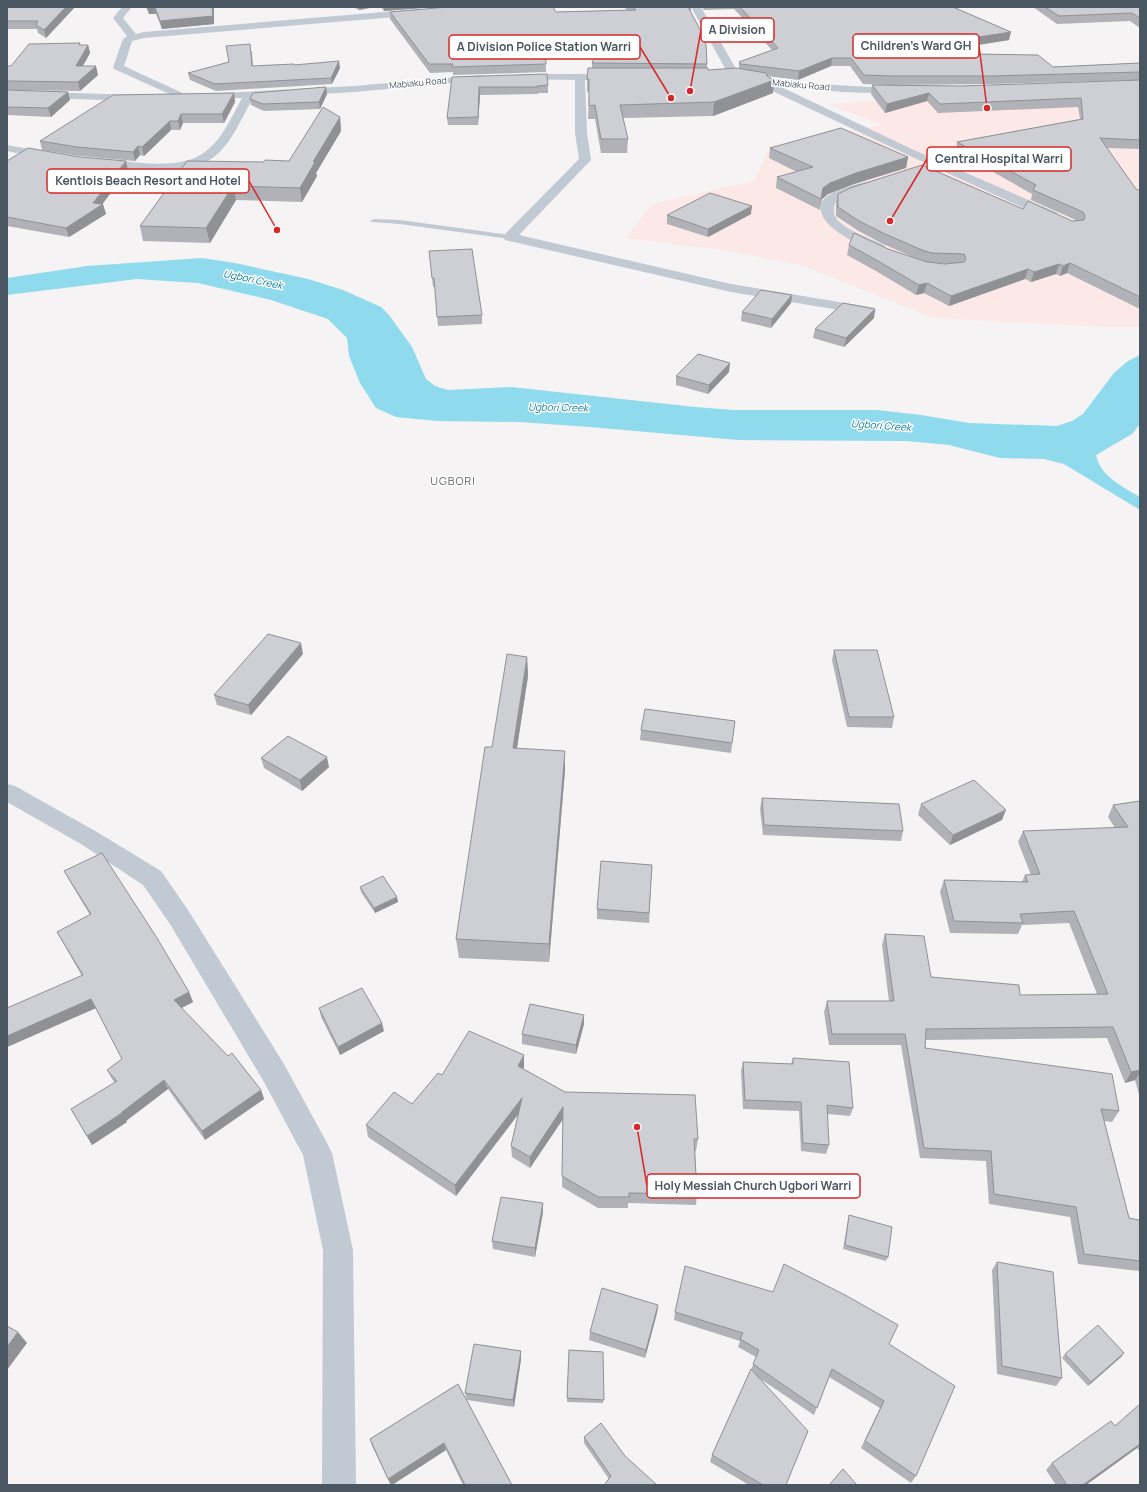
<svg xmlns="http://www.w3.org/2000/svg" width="1147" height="1492" font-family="Manrope,sans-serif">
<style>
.medical{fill:#fce8e6}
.water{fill:#90daee}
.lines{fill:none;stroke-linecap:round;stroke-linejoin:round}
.service{fill:#c1cad2;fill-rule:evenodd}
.minor{fill:#c1cad2;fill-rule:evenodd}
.wall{fill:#b0b2b7}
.shaded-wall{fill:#909195}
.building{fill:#cdcfd5;stroke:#909195}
.labels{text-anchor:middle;stroke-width:3;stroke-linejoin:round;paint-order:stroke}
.far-street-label{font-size:9px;fill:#4a5661;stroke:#fff}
.far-water-label{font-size:10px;font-style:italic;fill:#0c7c9b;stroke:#fff}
.far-quarter-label{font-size:11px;letter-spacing:1px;fill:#5f6368;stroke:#fff}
.leader{fill:none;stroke:#d62828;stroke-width:1.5}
.callout-dot{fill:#d62828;stroke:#fff;stroke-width:1.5}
.callout{fill:#fff;stroke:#d62828;stroke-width:1.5}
.callout-label{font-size:12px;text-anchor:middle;font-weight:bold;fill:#4a5661}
</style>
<rect width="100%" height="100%" fill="#f5f3f3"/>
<polygon class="medical" points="1140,93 1140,327 1106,327 933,318 801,265 729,251 626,238 652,204 754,181 770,146 883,125 828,104 901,99"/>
<path class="water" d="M202,258L235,263L308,279L343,290L381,307L389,315L412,347L426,379L435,386L448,390L511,387L695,407L734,410H877L921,415L969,423L1057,426L1072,421L1083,414L1114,373L1128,361L1140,355V424L1132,434L1096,455C1100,476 1123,487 1140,497V510L1064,464L1044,459L1000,458L949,445L907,441L738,440L590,427L519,422L437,421L396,417L376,408L360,383L349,356L347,338L328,319L271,300L198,283L137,279L7,295V278L87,266Z"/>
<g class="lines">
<polygon class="service" points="374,219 400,220 510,235 514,237 510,239 400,224 372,222 370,221"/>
<g class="minor">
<polygon points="122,7 132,7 123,18 136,34 144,32 420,9 425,12 420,15 144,38 132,41 124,66 189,96 190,98 185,101 114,69 113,67 123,39 127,36 113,18"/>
<polygon points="691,7 701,7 740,76 744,75 802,83 905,89 906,91 901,94 842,92 779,86 916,151 1058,213 1059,216 1058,219 1048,219 908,155 766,88 766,85 744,81 739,78 735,80 731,79"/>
<polygon points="518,74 618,74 623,77 618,80 585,80 587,133 591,160 519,235 731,284 869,307 874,308 876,311 874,314 869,315 731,292 505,240 503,237 505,234 579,159 575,133 575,80 514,79 513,77"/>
<path d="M482,75L486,76L487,78L486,80L354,92L253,98C242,117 232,143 214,157C184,179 131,169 96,166L92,165L90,162L92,159L96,158C128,161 178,172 205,152C222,140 232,116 242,98L201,99L200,97L205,94L354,86Z"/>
<polygon points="7,91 140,95 145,98 140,101 7,97"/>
<polygon points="7,145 52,153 56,155 58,157 56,159 52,161 7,151"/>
<path d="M865,182L869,183L871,186L869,189L848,196L835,203C834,207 833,212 835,216C840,228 871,239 884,245L886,248L884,251L879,252C863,248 818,227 821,207C822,204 822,200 825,198C834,190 853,185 865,182Z"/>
<polygon points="7,784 15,786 97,832 161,871 188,910 284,1064 327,1143 332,1153 353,1250 356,1485 322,1485 323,1250 303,1155 264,1082 170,924 143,885 81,844 7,802"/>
</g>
</g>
<g class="wall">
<polygon points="7,7 75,7 46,38 38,33 37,29 7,29"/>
<polygon points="146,7 214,7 214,24 162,29 156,14 149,14"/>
<polygon points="353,7 375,7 359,10"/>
<polygon points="381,7 435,7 384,11"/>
<polygon points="624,7 691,7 691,11 690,11 707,64 707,68 708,70 739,69 739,62 772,50 734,9 704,10 702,7 953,7 1009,40 973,46 973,54 1053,67 1140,63 1140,80 989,84 889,85 863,84 850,66 831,66 798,80 767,76 774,80 773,93 713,116 623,118 628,139 627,153 601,153 595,119 588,119 589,92 587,92 587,79 592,68 592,63 599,47 545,51 546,72 453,75 453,72 430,73 390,19 390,12 556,12 627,10"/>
<polygon points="1033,7 1140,7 1140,28 1130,21 1057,24"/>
<polygon points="81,45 88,45 90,53 83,66 98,75 80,91 7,90 7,66 11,66"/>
<polygon points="252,51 253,66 294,65 340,68 332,84 216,91 190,80 188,73 229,62"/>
<polygon points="452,77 548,85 548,93 538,93 538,94 480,95 478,125 448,125 447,118"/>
<polygon points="1140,80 1140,149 1106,148 1136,189 1140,191 1140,309 1067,273 1060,276 1056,274 1031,282 1025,279 949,306 924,293 916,295 876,271 847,255 849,245 888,249 927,262 945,264 952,264 930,263 920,260 881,243 857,230 836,216 836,204 838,194 1023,209 1072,221 1078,221 1031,200 1032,194 956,151 957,142 1080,119 1078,107 938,113 927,101 885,113 871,94 872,85 961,86"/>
<polygon points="326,87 327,94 320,109 264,111 251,105 250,99"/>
<polygon points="7,90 68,92 70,100 51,117 7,115"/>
<polygon points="234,93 235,102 224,123 183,123 180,130 171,130 144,156 140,155 135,161 80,156 42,150 40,141"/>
<polygon points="340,117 341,131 316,173 317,176 302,202 236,200 210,243 143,241 140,226 263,162 289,161"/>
<polygon points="770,148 908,157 906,168 854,184 828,194 822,199 820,210 776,188 777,177 797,172 769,158"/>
<polygon points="7,161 128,170 102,204 106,214 69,237 7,226"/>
<polygon points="751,214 708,237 667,224 667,215"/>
<polygon points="429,251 482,315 482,324 438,326 435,287 433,287"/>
<polygon points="792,295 791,303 771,328 741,321 742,312"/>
<polygon points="874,318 844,347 813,338 815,329"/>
<polygon points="729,372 708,394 676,385 676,376"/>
<polygon points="834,650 894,717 892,728 847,727 832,660"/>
<polygon points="303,654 251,715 217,705 214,695"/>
<polygon points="527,657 528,676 517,748 565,770 549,962 459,958 456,939 492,747"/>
<polygon points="735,721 731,753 640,740 641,730"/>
<polygon points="261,758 329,767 302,791 264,768"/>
<polygon points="762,798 903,831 901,841 763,835 760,809"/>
<polygon points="1140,801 1140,1098 1135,1080 1125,1083 1107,1038 926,1040 925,1048 1119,1111 1112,1122 1104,1121 1129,1218 1140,1226 1140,1270 1139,1271 1078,1264 1070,1217 989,1204 986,1161 920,1158 901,1045 829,1045 824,1012 827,1001 889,1001 882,945 885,934 931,977 1020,995 1097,994 1069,923 1022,925 1018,934 950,933 940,892 944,880 1022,882 1025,875 1031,875 1018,842 1023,831 1115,828 1108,817 1113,805"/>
<polygon points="921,804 1002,820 950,845 918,815"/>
<polygon points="652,865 649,923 597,919 597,909"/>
<polygon points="64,871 189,992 193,1002 181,1008 261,1090 264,1099 205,1140 168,1089 126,1121 127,1122 92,1145 71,1109 115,1083 112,1079 107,1070 122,1059 96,1008 7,1047 82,976 62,941 57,932 90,915 69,880"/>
<polygon points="360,887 397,897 398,902 375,913 361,892"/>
<polygon points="319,1008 384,1031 340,1055 321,1017"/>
<polygon points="584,1024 576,1054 522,1044 522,1034"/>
<polygon points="793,1058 853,1108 850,1116 827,1114 829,1145 826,1154 801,1151 799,1111 743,1109 741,1071 743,1062 791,1064"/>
<polygon points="524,1067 523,1069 565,1092 698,1139 696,1151 695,1151 697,1194 696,1205 628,1203 628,1208 598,1208 562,1187 563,1119 530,1168 512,1157 511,1146 518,1115 456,1196 368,1137 366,1125 412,1104 442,1075"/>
<polygon points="543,1203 543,1212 535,1257 493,1249 492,1241"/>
<polygon points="849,1215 888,1257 886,1261 843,1249 848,1220"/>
<polygon points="997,1262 1062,1378 1056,1386 997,1374 992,1270"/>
<polygon points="658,1305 657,1313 645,1358 589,1340 590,1332"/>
<polygon points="675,1312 889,1344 916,1476 911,1483 861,1448 880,1408 829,1377 814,1415 759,1378 786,1485 749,1485 710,1462 712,1455 751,1370 756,1357 738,1347 740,1341 674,1320"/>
<polygon points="569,1350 603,1352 603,1403 567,1402"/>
<polygon points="521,1351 521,1359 514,1407 467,1400 465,1393"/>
<polygon points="1124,1353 1121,1357 1088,1386 1062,1358 1065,1354"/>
<polygon points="458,1384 512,1485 463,1485 446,1450 392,1485 391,1485 372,1446 370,1439"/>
<polygon points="1140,1404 1140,1452 1137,1448 1086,1485 1056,1485 1046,1470 1052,1463 1115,1426"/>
<polygon points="584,1437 625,1456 609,1479 584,1443"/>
</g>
<g class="shaded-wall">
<polygon points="66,7 75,7 46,38 44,30"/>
<polygon points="147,7 155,7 156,14 149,14"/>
<polygon points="212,7 214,7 214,24 162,29 160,21"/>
<polygon points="359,7 375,7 359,10"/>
<polygon points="384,7 435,7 384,11"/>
<polygon points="1011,32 1009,40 970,46 972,38"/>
<polygon points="602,39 602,47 545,51 545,43"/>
<polygon points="88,45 90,53 78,74 76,66"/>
<polygon points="832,58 831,66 798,80 799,71"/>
<polygon points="339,61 340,68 332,84 331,78"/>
<polygon points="96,66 98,75 80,91 78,82"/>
<polygon points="774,80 773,93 713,116 714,102"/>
<polygon points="326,87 327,94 320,109 319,102"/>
<polygon points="479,87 480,95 478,125 478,117"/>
<polygon points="68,92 70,100 51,117 48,108"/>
<polygon points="234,93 235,102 224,123 222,114"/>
<polygon points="929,93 927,101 885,113 887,104"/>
<polygon points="181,114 183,123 180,130 178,121"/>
<polygon points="340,117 341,131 316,173 317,176 302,202 300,188 313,162"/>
<polygon points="170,121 171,130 144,156 142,147"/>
<polygon points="138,146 140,155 135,161 133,152"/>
<polygon points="908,157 906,168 854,184 828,194 822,199 820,210 823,188 830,183 856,173"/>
<polygon points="126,161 128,170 101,206 103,204 106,214 69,237 66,228 93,203"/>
<polygon points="233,186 236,200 210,243 206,228"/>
<polygon points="752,206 751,214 708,237 708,229"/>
<polygon points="1070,263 1067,273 1060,276 1063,266"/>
<polygon points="1059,264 1056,274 1031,282 1034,272"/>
<polygon points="1028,269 1025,279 949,306 951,296"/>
<polygon points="927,283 924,293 916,295 919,285"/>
<polygon points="792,295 791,303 771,328 772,319"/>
<polygon points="875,309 874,318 844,347 846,338"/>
<polygon points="730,363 729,372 708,394 709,385"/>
<polygon points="301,643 303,654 251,715 248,705"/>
<polygon points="527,657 528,676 514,767 513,748"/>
<polygon points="565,751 565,770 549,962 549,944"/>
<polygon points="327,757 329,767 302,791 300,780"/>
<polygon points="1006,810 1002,820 950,845 953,835"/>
<polygon points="397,897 398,902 375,913 374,908"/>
<polygon points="189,992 193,1002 178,1010 174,1000"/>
<polygon points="91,999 96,1008 7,1047 7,1036"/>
<polygon points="584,1015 584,1024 576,1054 576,1045"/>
<polygon points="382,1023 384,1031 340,1055 338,1047"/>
<polygon points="524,1055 524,1067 518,1078 518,1066"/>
<polygon points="1140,1070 1140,1073 1135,1080 1125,1083 1131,1072"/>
<polygon points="164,1080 168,1089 126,1121 127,1122 92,1145 87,1136 122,1112"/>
<polygon points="261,1090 264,1099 205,1140 202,1131"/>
<polygon points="522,1098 522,1109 456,1196 455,1185"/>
<polygon points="563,1107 563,1119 530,1168 530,1157"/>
<polygon points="543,1203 543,1212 535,1257 535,1248"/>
<polygon points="658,1305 657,1313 645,1358 646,1350"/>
<polygon points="18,1332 27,1343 7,1370 7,1347"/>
<polygon points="521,1351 521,1359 514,1407 513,1400"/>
<polygon points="1124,1353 1121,1357 1088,1386 1091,1382"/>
<polygon points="444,1443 446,1450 392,1485 391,1485 388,1479"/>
<polygon points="1140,1444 1140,1445 1137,1448 1086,1485 1083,1485"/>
</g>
<g class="building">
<polygon points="7,7 66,7 44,30 36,25 38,21 7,21"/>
<polygon points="155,7 212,7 213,16 160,21"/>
<polygon points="448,7 553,7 556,12 636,10 632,7 688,7 701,31 706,45 707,64 592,63 602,39 545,43 546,64 452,67 453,64 429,64 390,12"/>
<polygon points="740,7 953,7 1011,32 972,38 973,54 1038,55 1053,67 1140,63 1140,72 991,76 891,76 864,75 851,58 832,58 799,71 741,64 739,62 778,48"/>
<polygon points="1045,7 1140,7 1140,18 1132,13 1059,16"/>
<polygon points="80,43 79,45 88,45 76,66 96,66 78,82 7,81 7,66 11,66 29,44"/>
<polygon points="250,44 252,66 294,64 294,65 339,61 331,78 215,84 188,73 229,62 226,46"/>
<polygon points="588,68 708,68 708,70 736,68 766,73 767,76 774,80 714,102 620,105 628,139 601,139 595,105 589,106 589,79 587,79"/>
<polygon points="547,74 548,85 537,86 538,87 479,87 478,117 447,118 452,77"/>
<polygon points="1140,80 1140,140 1100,138 1136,189 1140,191 1140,297 1070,263 1063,266 1059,264 1034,272 1028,269 951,296 927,283 919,285 878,261 849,245 854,233 888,249 927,262 945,264 964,262 966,259 964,254 932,253 922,250 883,233 859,221 838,207 838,194 850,188 922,165 1023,209 1028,201 1072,221 1084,220 1085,216 1083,212 1033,190 1036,185 957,142 1083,119 1081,98 940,104 929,93 887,104 872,85 961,86"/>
<polygon points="326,87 319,102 263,104 250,99 253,93"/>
<polygon points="7,90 68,92 48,108 7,107"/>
<polygon points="234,93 222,114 181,114 178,121 170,121 142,147 138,146 133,152 77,147 40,141 113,95"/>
<polygon points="323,107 340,117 313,162 315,162 300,188 233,186 206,228 140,226 187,161 263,162 265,160 289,161"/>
<polygon points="841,128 908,157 856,173 830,183 823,188 821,199 777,177 813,167 770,148"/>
<polygon points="28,148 80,157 126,161 93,203 103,204 66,228 7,217 7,161"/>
<polygon points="710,193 752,206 708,229 667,215"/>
<polygon points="472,249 482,315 437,317 434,278 432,278 429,251"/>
<polygon points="761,290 792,295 772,319 742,312"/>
<polygon points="843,303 875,309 846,338 815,329"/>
<polygon points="698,354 730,363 709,385 676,376"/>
<polygon points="268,634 301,643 248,705 214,695"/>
<polygon points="834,650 877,650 894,717 849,717"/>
<polygon points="507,654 527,657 513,748 565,751 549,944 456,939 485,747 492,747"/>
<polygon points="645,709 735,721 732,743 641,730"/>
<polygon points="288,736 327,757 300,780 261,758"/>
<polygon points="974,780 1006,810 953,835 921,804"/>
<polygon points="762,798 899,804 903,831 764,825"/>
<polygon points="1140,801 1140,1070 1131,1072 1113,1027 926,1029 925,1048 1112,1074 1119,1111 1101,1109 1129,1218 1139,1220 1140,1226 1140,1261 1084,1254 1076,1207 994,1194 991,1151 924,1148 905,1034 832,1034 827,1001 894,1001 885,934 924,936 931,977 1019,985 1020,995 1108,994 1074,911 1020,914 1023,923 954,921 944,880 1028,882 1025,875 1040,874 1023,831 1128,827 1113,805"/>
<polygon points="102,853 157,938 189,992 174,1000 228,1056 232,1053 261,1090 202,1131 164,1080 122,1112 122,1113 87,1136 71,1109 117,1081 107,1070 122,1059 91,999 7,1036 7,1008 83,975 57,932 91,914 64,871"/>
<polygon points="601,861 652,865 649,913 597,909"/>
<polygon points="383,876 397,897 374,908 360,887"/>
<polygon points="362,988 382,1023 338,1047 319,1008"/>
<polygon points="530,1004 584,1015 576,1045 522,1034"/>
<polygon points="469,1031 524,1055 518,1066 565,1092 695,1095 698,1139 694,1139 697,1194 629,1193 629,1197 598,1197 562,1176 563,1107 530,1157 511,1146 522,1098 455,1185 366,1125 394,1092 412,1104 438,1073 442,1075"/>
<polygon points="793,1058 849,1062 853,1108 827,1105 829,1145 803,1143 801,1102 745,1100 743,1062 793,1064"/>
<polygon points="501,1197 543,1203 535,1248 492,1241"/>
<polygon points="849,1215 892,1227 888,1257 845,1245"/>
<polygon points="997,1262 1053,1272 1062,1378 1002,1366"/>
<polygon points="784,1264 847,1296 898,1325 889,1344 955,1386 916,1476 865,1441 884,1401 832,1369 817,1408 753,1364 759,1350 740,1339 743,1333 675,1312 685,1266 773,1292"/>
<polygon points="602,1288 658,1305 646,1350 590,1332"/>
<polygon points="1098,1325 1124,1353 1091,1382 1065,1354"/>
<polygon points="7,1326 18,1332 7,1347"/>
<polygon points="474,1344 521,1351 513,1400 465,1393"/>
<polygon points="569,1350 603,1352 604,1400 567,1398"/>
<polygon points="751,1369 808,1431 786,1485 763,1485 712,1455"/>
<polygon points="458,1384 512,1485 465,1485 444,1443 388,1479 370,1439"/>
<polygon points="1140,1404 1140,1444 1083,1485 1067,1485 1052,1463 1111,1421 1115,1426"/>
<polygon points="601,1423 625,1456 657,1485 604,1485 611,1476 584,1437"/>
<polygon points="843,1469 857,1485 829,1485"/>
</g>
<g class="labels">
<g class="far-street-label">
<text transform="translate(418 83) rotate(-5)" y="3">Mabiaku Road</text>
<text transform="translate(801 85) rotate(5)" y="3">Mabiaku Road</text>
</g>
<g class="far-water-label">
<text transform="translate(253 279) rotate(12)" y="4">Ugbori Creek</text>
<text transform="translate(558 407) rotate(1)" y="4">Ugbori Creek</text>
<text transform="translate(881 425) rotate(4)" y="4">Ugbori Creek</text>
</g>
<g class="far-quarter-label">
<text x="453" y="485">UGBORI</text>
</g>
</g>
<path class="leader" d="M690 91L701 30M987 108L979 46M671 98L640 47M890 221L927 159M277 230L249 181M637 1127L647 1186"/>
<g class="callout-dot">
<circle cx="690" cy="91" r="4"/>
<circle cx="987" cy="108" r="4"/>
<circle cx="671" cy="98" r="4"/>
<circle cx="890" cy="221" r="4"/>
<circle cx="277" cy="230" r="4"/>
<circle cx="637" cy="1127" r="4"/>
</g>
<g class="callout">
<rect x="701" y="18" width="73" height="24" rx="4"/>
<rect x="853" y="34" width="126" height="24" rx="4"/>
<rect x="449" y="35" width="191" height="24" rx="4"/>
<rect x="927" y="147" width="144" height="24" rx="4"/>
<rect x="47" y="169" width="202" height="24" rx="4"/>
<rect x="647" y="1174" width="213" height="24" rx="4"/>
</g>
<g class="callout-label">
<text x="737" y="34">A Division</text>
<text x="916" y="50">Children's Ward GH</text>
<text x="544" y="51">A Division Police Station Warri</text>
<text x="999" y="163">Central Hospital Warri</text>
<text x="148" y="185">Kentlois Beach Resort and Hotel</text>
<text x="753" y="1190">Holy Messiah Church Ugbori Warri</text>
</g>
<rect width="1147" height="1492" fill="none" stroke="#4a5661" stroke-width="16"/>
</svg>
